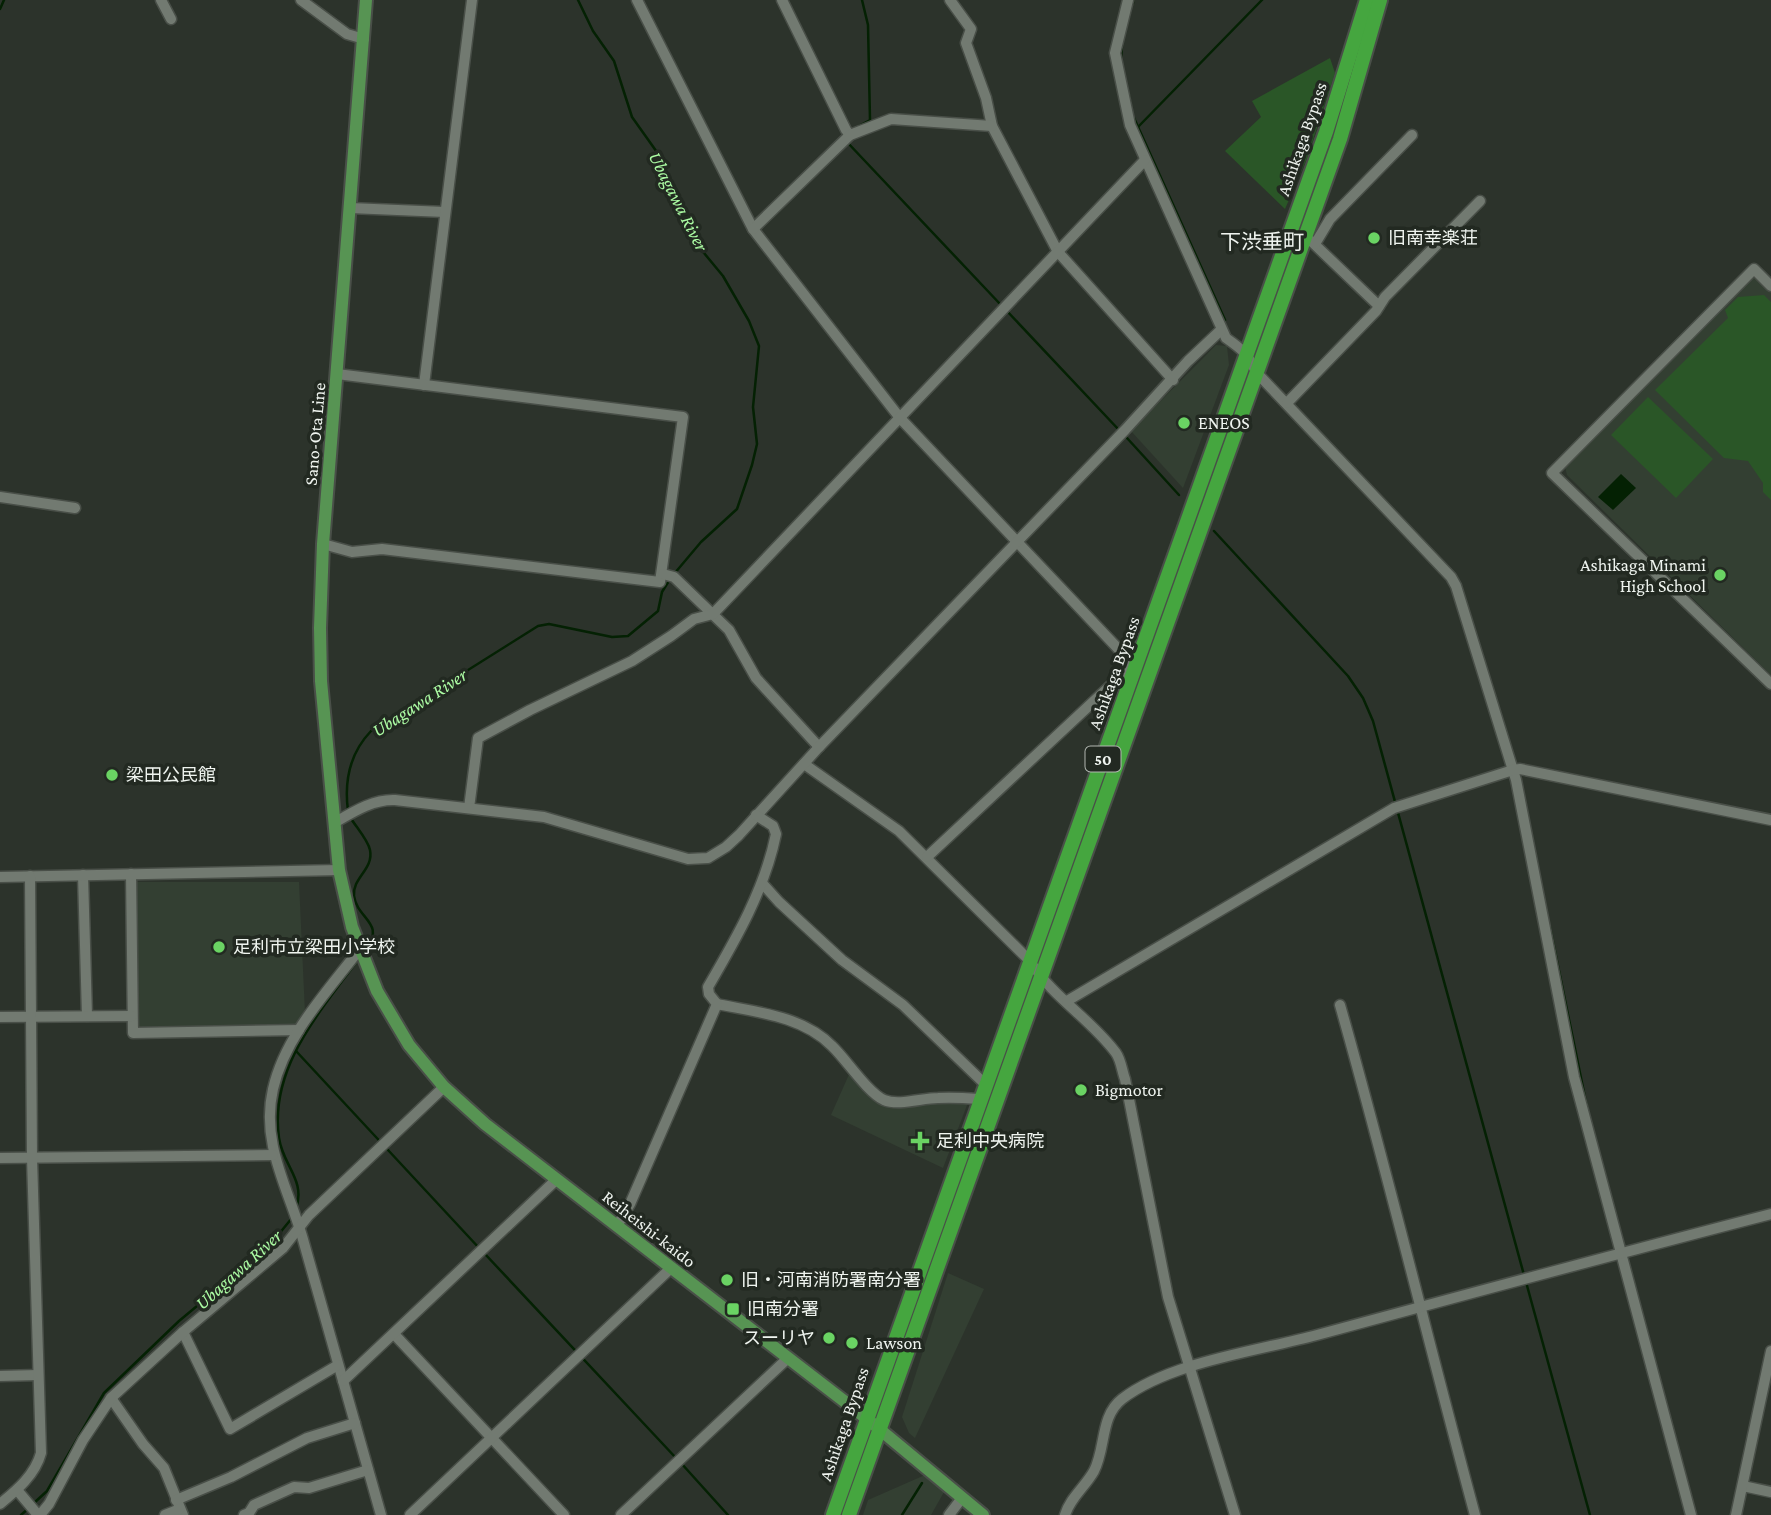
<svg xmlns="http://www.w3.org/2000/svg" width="1771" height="1515" font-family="'Crimson Pro','Noto Sans JP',serif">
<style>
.built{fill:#333f32}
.green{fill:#2a5627}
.water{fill:#042103}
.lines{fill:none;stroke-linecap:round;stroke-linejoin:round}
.stream{stroke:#042103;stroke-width:2.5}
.minor-casing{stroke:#494f48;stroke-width:13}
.major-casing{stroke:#494f48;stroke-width:16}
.highway-casing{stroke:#494f48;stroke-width:18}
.minor{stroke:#727a71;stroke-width:10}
.major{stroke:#579453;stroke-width:12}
.highway{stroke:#45a63f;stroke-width:14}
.poi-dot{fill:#6ad363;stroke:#222921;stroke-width:2.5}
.labels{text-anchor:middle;stroke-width:7;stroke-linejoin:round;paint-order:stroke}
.shield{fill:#222921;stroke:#b2b7b1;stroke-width:2}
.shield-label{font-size:16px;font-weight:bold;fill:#eff4ef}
.street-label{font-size:18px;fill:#eff4ef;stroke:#222921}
.poi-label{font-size:18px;fill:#eff4ef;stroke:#222921;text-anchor:start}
.water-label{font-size:19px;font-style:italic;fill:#abfba3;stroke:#222921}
.quarter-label{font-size:21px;fill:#eff4ef;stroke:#222921}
</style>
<rect width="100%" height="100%" fill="#2c332b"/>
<g class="built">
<polygon points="1756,278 1771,292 1771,675 1567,475 1565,467 1750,279"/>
<polygon points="1216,345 1227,346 1229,365 1183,488 1131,431"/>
<polygon points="135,882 299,882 305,1013 293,1027 142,1030 135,1022"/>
<polygon points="851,1070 890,1101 969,1100 943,1168 831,1115"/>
<polygon points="948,1273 984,1289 915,1438 909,1433 902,1417"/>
<polygon points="925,1475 944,1492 931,1515 903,1515 922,1483 901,1515 863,1515 868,1500"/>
</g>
<g class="green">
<polygon points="1330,58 1335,73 1307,158 1285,209 1225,151 1261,117 1252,101"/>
<polygon points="1764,295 1771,302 1771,500 1763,492 1763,483 1748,461 1724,458 1655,390 1728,318 1725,310 1738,297"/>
<polygon points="1648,397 1713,459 1676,498 1611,435"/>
</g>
<polygon class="water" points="1621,474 1636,488 1613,510 1598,497"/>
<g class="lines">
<g class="stream">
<polyline points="578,0 593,31 614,61 632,117 659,155 682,208 695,229 704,253 723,276 749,321 759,346 753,407 757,444 752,465 737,509 701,542 674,574"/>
<polyline points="1133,3 1133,0"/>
<polyline points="0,9 4,0"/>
<polyline points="1125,31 1130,12"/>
<polyline points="1121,59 1122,45"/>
<polyline points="1129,96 1131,107"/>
<polyline points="1134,118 1225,320"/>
<polyline points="859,126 870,120 868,25 862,0"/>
<polyline points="1138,127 1262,0"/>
<polyline points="847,142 1001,305"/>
<polyline points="1006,310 1119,430"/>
<polyline points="1127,438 1179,495"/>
<polyline points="1214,531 1348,676 1363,698 1373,721 1524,1275"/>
<path d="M348,811C344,781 350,753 371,731L538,626L549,624L612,637L628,636L658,611L662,592L670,579"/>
<path d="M350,817C356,827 368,840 370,850C374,869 352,878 354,896C357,919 386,923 366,949"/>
<polyline points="1550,927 1588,1112"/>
<polyline points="296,1051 480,1249"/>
<path d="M296,1209C306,1180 283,1166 279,1138C269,1067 321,1011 360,957"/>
<polyline points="485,1254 676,1458"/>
<polyline points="1526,1282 1590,1515"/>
<polyline points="681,1463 728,1515"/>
<polyline points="34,1503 47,1491 104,1393 179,1321 269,1246 292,1218"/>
<polyline points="21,1515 29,1508"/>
<polyline points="902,1515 922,1483"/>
</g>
<g class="minor-casing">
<g id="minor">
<polyline points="161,0 171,19"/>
<polyline points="301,0 347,34 364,39"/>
<path d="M637,0L753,229L900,418L1126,657C1123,669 1122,672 1133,678"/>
<polyline points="782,0 846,130 850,135"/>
<polyline points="950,0 971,29 966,43 986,98 992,126 1058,252 1173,380"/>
<path d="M1128,0L1115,53L1130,125L1226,338C1243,350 1247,353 1256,372L1451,577L1456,586L1516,780L1574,1077L1691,1515"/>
<polyline points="350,208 445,212"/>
<polyline points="753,229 850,135 891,119 992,126"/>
<polyline points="1311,241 1379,306"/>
<polyline points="1315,244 1330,219 1412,135"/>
<polyline points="1771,286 1754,269 1552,473 1771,684"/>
<polyline points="424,385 472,0"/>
<polyline points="1287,403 1376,311 1385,297 1480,201"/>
<polyline points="0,497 75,508"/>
<polyline points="323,544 352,552 382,549 660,582 683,417 337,374"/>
<polyline points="663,574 674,577 729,630 756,678 819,747"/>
<path d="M804,764L899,831L1030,961C1052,997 1091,1019 1116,1053C1121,1060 1122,1071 1125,1079L1168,1297L1235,1515"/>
<polyline points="469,808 478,738 530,710 632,661 671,636 694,619 713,614 1145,160"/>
<path d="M334,823C353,812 373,799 395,800L544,817L688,859L708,858L726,847L739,835L819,747L1125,430L1188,361L1221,330"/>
<polyline points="927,857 1124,673"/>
<polyline points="131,874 133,1033 299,1030"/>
<polyline points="83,875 87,1016"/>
<polyline points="0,877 339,870"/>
<polyline points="762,883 779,902 842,960 903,1005 986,1085"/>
<path d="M359,950C327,992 285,1036 273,1089C260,1145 290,1191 304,1243C330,1334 355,1424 381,1515"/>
<polyline points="1067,1001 1394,808 1513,770 1520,769 1771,820"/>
<path d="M717,1004C756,1012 803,1016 832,1046C846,1059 867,1092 884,1100C899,1106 922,1098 938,1098C952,1097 966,1098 981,1099"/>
<path d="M1340,1005C1388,1174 1429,1345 1475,1515"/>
<polyline points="0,1017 132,1016"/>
<polyline points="0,1158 273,1155"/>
<path d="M617,1226L630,1204L717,1004L709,994L708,987C736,939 765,889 776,834L773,826L756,815"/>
<polyline points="183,1332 230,1429 338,1365"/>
<polyline points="394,1334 564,1515"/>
<polyline points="0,1376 38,1375"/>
<polyline points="343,1381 556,1180"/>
<polyline points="111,1398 143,1444 164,1468 183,1515"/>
<polyline points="1743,1486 1771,1492"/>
<polyline points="17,1490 38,1515"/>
<polyline points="176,1500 231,1477 307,1438 355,1423"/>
<path d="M0,1504C17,1490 35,1475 41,1453L32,1158L30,876"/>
<polyline points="40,1515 49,1504 83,1440 111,1398 183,1332 283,1248 309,1215 444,1087"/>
<polyline points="165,1515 180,1509"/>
<polyline points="244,1515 249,1513 254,1505 294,1487 309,1488 368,1470"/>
<polyline points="410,1515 671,1268"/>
<polyline points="621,1515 787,1359"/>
<polyline points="949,1515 962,1498"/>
<path d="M1065,1515C1070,1498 1085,1487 1094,1471C1106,1448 1100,1416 1122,1399C1170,1362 1258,1351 1317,1335C1468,1294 1619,1253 1771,1214"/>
<polyline points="1736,1515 1771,1351"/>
</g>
</g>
<g class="major-casing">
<polyline id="major" points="366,0 323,544 320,628 321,681 339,870 352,927 377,991 409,1045 444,1087 485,1124 866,1418 983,1515"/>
</g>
<g class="highway-casing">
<g id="highway">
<polyline points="833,1515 1326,132 1367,0"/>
<polyline points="849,1515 1340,139 1380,0"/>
</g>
</g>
<use href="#minor" class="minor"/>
<use href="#major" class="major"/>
<use href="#highway" class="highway"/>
</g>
<g class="poi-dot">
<circle cx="1374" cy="238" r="7"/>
<circle cx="1184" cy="423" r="7"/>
<circle cx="1720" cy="575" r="7"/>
<circle cx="112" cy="775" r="7"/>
<circle cx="219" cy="947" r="7"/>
<circle cx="1081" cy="1090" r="7"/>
<path d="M916.5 1130.5h7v7h7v7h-7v7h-7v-7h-7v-7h7z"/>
<circle cx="727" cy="1280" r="7"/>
<rect x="726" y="1302" width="14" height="14" rx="3.5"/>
<circle cx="829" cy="1338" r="7"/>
<circle cx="852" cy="1343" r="7"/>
</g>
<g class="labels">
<rect class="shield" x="1085.5" y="746.5" width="35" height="25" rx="5"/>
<g class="shield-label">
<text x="1103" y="765">50</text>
</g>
<g class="street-label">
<text transform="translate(1302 139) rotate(-71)" y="6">Ashikaga Bypass</text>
<text transform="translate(315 434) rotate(-85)" y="6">Sano-Ota Line</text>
<text transform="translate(1114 673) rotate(-70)" y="6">Ashikaga Bypass</text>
<text transform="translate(649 1229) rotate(38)" y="6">Reiheishi-kaido</text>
<text transform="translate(844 1424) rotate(-71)" y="6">Ashikaga Bypass</text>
</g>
<g class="poi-label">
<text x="1388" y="244">旧南幸楽荘</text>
<text x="1198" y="429">ENEOS</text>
<text x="1706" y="571" text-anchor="end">Ashikaga Minami<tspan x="1706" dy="21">High School</tspan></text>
<text x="126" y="781">梁田公民館</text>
<text x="233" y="953">足利市立梁田小学校</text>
<text x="1095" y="1096">Bigmotor</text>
<text x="936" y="1147">足利中央病院</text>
<text x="741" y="1286">旧・河南消防署南分署</text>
<text x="747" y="1315">旧南分署</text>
<text x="815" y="1344" text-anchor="end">スーリヤ</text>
<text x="866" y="1349">Lawson</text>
</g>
<g class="water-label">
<text transform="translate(679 201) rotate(63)" y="7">Ubagawa River</text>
<text transform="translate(419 702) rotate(-33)" y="7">Ubagawa River</text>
<text transform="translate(238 1269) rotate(-42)" y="7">Ubagawa River</text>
</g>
<g class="quarter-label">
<text x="1262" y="249">下渋垂町</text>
</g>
</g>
</svg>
